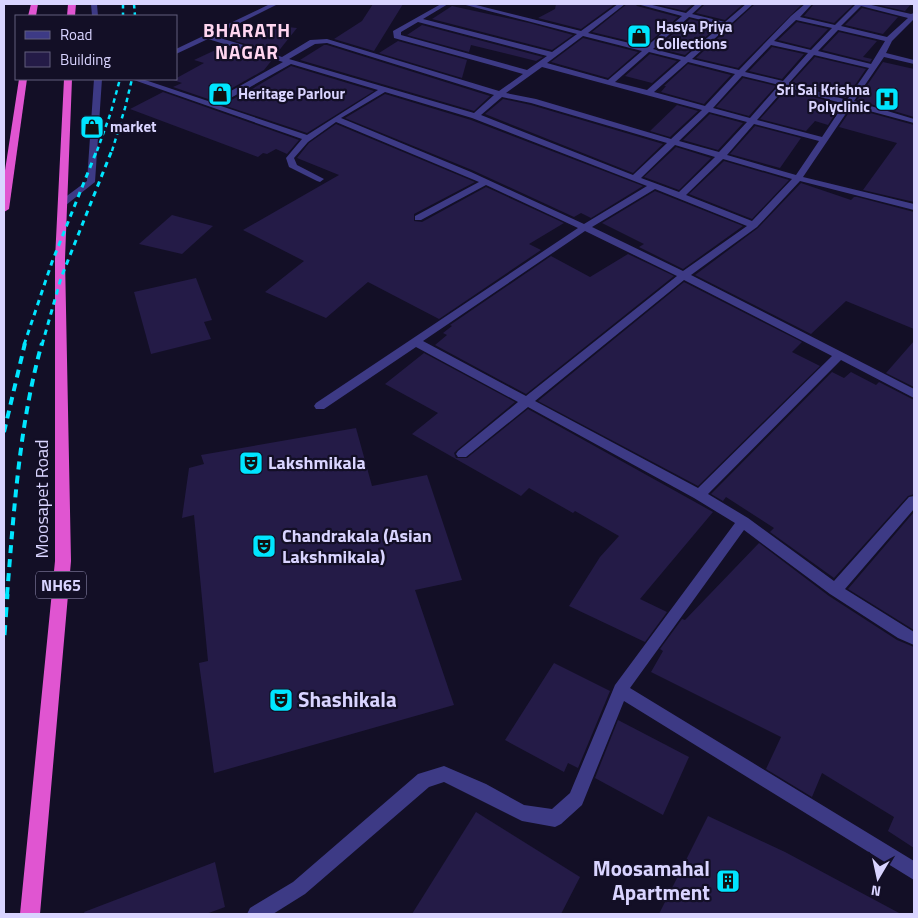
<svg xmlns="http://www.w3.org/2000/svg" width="918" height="918" font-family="'Titillium Web',sans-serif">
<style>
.building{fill:#241b47}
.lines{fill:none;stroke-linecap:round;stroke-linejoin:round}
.minor{fill:#3d3a85;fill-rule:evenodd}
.tertiary{fill:#3d3a85;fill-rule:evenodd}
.trunk{fill:#e055d1;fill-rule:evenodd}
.rail-far3{stroke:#00e5ff;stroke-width:2.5;stroke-dasharray:4.5 4;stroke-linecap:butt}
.rail-far2{stroke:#00e5ff;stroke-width:3;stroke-dasharray:5.5 5;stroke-linecap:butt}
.rail-far1{stroke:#00e5ff;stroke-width:4;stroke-dasharray:8 6;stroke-linecap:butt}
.rail{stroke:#00e5ff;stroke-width:5;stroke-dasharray:10 8;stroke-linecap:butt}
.labels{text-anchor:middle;stroke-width:4.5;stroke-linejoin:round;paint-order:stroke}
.far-poi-label{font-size:15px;font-weight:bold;fill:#d9d4ff;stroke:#130f26;text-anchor:start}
.shield{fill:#130f26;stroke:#9e99be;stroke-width:1}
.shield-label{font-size:16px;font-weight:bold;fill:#d9d4ff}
.poi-label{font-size:18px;font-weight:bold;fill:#d9d4ff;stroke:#130f26;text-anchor:start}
.street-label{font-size:18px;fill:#d9d4ff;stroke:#130f26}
.far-district-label{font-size:19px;font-weight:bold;letter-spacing:1px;fill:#ffd6f0;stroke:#130f26}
.near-poi-label{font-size:21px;font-weight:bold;fill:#d9d4ff;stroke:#130f26;text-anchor:start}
</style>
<rect width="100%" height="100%" fill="#130f26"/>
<g class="building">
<polygon points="373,4 403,4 374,51 334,39 362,21"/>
<polygon points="556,4 615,4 581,29 538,18 555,9"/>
<polygon points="627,4 635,4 637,6 678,17 646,45 592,32"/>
<polygon points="655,4 693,4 685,11"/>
<polygon points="705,4 743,4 725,20 696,13"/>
<polygon points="755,4 802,4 738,68 696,58"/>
<polygon points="814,4 854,4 834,23 804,16"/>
<polygon points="874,4 911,4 905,11"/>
<polygon points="452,6 529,23 573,35 552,50 432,19"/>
<polygon points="862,8 898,17 883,34 845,25"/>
<polygon points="690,19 718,26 685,55 657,48"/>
<polygon points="797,22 828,29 810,48 778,40"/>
<polygon points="268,25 297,28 277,53 235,41"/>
<polygon points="422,25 543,57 536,61 471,45 469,52 407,35"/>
<polygon points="839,32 877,41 863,57 872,59 870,62 822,50"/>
<polygon points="583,38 638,52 608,78 551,62"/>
<polygon points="398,41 467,60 462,78 379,53"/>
<polygon points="324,45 327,45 490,96 474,111 300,60"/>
<polygon points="224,46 272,60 264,70 211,100 173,87 182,83 173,80 204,63 194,60"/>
<polygon points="772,47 804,54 782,79 749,71"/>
<polygon points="650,54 677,61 652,83 625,76"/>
<polygon points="815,57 866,69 846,98 792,82"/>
<polygon points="883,62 914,69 914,117 857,100"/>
<polygon points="688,64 731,75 704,104 661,92 666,86 664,86"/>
<polygon points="291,66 374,91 307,133 223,105 250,89 247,92"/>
<polygon points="743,78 776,86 749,116 716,107"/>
<polygon points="787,89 841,105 828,125 815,121 806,131 760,119"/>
<polygon points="163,92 299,140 287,154 276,149 267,154 263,153 258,157 130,109"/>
<polygon points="385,94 471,120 643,186 591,218 581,213 574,217 472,170 345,118"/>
<polygon points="503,99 531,105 663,144 633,173 485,114"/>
<polygon points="677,105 698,111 670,137 650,131"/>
<polygon points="852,108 914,125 914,202 863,190 897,143 839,127"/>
<polygon points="710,114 743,123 718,150 683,140"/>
<polygon points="336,124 475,182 414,214 414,221 422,222 486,187 564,223 529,244 541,250 439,319 368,282 326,318 265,292 304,261 243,230 339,175 297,158 309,143"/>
<polygon points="755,126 801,138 780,168 730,154"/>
<polygon points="676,147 711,158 679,190 644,177"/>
<polygon points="724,161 789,180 752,219 689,194"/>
<polygon points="801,183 851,200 854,197 857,197 914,212 914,329 846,301 811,334 695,275 758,228"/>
<polygon points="655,191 743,226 683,269 639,247 644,244 602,223"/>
<polygon points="172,215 213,226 182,254 139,244"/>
<polygon points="628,254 674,276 526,394 435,345 447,335 443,333 452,326 450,325 551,256 590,277"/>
<polygon points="196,278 212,320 204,322 211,339 151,354 134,292"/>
<polygon points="684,282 802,342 792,352 820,366 698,486 538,401"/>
<polygon points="914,341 914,387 886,373"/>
<polygon points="424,353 515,402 457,450 454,453 456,458 467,458 528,409 713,512 640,599 667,612 645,642 569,606 600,557 619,536 575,511 573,513 529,488 521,496 412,434 438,413 385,384"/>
<polygon points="832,372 844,378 851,372 876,385 879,382 914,400 914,494 908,496 834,578 770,532 774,528 726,497 723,501 711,494"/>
<polygon points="356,428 372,486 427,475 462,580 415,590 454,705 214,773 199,663 208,661 194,515 182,518 189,468 204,464 201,455"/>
<polygon points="914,512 914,630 848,589"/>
<polygon points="759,543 829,596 897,640 914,647 914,848 888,831 894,817 822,773 812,797 766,769 781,737 651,672 663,651 660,649 682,619 685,620"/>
<polygon points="554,663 610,691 578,768 568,763 564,772 505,740"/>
<polygon points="618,720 689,757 663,815 595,778"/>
<polygon points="476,812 580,877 561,914 412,914"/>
<polygon points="708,816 785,852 901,914 659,914"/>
<polygon points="215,862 225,907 206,914 85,914 84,912"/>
</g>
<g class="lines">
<path class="minor" d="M270,4H278L214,36L282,57L310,40L327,39L499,91L523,74L394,38L393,31L441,4H448L423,19L552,52L577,34L462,4H472L581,31L618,4H625L588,33L646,47L682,16L637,4H648L686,13L696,4H703L692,14L725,22L746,4H753L692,59L739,70L791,16L805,4H812L800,17L835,25L856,4H867L911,14L914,13V19L892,41L886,53L914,60V64L884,57L854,101L914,119V123L851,106L803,177L914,204V210L800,181L757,227L691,275L914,389V398L841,360L708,494L748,518L834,581L909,497L914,496V509L845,589L914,632V645L898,638L830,594L744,530L630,688L914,861V880L624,701L582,805L561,824L555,827L522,821L444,782L429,787L305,894L273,914H247L250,908L293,882L418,774L444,766L486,784L524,805L552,809L570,793L615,685L735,523L694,498L528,407L466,457H458L456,454L458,451L518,402L416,347L324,409H316L314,406L316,403L578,228L486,185L421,220H415V216L479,182L336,122L308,142L294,158L297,165L324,179L320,182L317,181L289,167L286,158L302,139L131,79H142L211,102L283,62L208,39L176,54V49ZM861,6L908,18L887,37L841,26ZM689,17L722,25L685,57L653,49ZM796,20L832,28L811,50L774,41ZM418,22L547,56L527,70L401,35V32ZM838,30L885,41L871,64L818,51ZM583,36L642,51L608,80L547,63ZM327,43L494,95L474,113L289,59L315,44ZM771,45L808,53L783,81L745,72ZM649,52L681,60L647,90L615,82ZM814,55L869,68L847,100L789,83ZM688,62L735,74L705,106L654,92ZM291,64L378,90L307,135L218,105ZM542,67L702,110L671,139L536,99L506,93ZM742,76L779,85L750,118L713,108ZM786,87L844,104L822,137L757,120ZM385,92L472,118L647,186L584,224L471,172L341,118ZM502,97L531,103L667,143L633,175L481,115ZM709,112L747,122L719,152L679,141ZM754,124L819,141L796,175L727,155ZM675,145L715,157L679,192L641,178ZM723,159L792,179L752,221L686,195ZM655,189L747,226L683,271L592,227ZM585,231L677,276L526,396L423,341ZM684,280L832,356L698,488L535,401Z"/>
<g class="tertiary">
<polygon points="91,4 97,4 98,16 92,16"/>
<polygon points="94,79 102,79 95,182 66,205 60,205 60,201 87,181"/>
</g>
<g class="trunk">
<polygon points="31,4 38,4 36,16 28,16"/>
<polygon points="68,4 76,4 75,16 67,16"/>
<polygon points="19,79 27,79 9,209 4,212 4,177"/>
<polygon points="64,79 72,79 65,259 71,561 40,914 20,914 55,561 55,259"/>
</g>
<g class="rail-far3">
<polyline points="123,4 123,16"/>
<polyline points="134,4 135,16"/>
<polyline points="97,151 111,112 120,79"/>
<polyline points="112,151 125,108 132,79"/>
</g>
<g class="rail-far2">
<polyline points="24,345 52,262 97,150"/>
<polyline points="42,345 61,278 112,150"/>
</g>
<g class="rail-far1">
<polyline points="4,432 25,343"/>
<path d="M7,595C14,511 19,425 42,343"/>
</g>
<polyline class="rail" points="4,635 7,594"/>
</g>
<defs>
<g id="shop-square" transform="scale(1.25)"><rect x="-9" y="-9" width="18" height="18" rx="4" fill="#00e5ff" stroke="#130f26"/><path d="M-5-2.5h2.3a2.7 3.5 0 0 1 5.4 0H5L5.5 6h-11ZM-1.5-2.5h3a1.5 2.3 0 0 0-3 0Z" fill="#111"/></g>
<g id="hospital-square" transform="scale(1.25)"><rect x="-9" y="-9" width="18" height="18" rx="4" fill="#00e5ff" stroke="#130f26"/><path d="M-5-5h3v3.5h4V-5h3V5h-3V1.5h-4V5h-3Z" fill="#111"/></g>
<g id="theatre-square" transform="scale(1.25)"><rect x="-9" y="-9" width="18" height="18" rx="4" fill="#00e5ff" stroke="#130f26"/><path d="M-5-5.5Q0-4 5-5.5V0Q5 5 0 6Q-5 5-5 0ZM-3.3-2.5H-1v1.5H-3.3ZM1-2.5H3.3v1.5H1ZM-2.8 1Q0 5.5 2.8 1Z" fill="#111"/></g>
<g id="building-square" transform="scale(1.25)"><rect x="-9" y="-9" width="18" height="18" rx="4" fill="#00e5ff" stroke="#130f26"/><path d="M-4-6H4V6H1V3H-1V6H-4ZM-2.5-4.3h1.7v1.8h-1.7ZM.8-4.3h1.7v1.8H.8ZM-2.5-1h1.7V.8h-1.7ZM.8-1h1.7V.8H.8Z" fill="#111"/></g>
</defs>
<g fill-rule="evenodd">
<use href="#shop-square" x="639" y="36"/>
<use href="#shop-square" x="220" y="94"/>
<use href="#hospital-square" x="887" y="99"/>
<use href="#shop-square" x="92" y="127"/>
<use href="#theatre-square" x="251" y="463"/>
<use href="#theatre-square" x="264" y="546"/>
<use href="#theatre-square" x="281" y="700"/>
<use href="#building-square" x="728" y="881"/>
</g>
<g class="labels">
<g class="far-poi-label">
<text x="656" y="32">Hasya Priya<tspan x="656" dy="17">Collections</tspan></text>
<text x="870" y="95" text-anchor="end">Sri Sai Krishna<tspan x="870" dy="17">Polyclinic</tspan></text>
<text x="238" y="99">Heritage Parlour</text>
<text x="110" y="132">market</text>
</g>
<rect class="shield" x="36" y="571.5" width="50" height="27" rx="4"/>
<g class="shield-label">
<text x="61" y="591">NH65</text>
</g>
<g class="poi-label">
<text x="268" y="469">Lakshmikala</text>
<text x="282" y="542">Chandrakala (Asian<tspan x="282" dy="21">Lakshmikala)</tspan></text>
</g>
<g class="street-label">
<text transform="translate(42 499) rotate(-90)" y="6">Moosapet Road</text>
</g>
<g class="far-district-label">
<text x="247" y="37">BHARATH<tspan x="247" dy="22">NAGAR</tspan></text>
</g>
<g class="near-poi-label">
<text x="298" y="707">Shashikala</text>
<text x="710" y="876" text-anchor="end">Moosamahal<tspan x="710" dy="24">Apartment</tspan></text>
</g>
</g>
<rect width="918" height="918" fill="none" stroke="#d9d4ff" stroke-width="10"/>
<rect x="15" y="15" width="162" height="65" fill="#130f26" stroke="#625e7d"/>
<rect x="25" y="31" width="25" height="8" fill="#3d3a85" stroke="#625e7d"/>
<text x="60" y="40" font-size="15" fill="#d9d4ff">Road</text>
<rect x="25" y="52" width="25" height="15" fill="#241b47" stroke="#625e7d"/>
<text x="60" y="65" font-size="15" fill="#d9d4ff">Building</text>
<g transform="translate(878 878) rotate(189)" stroke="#130f26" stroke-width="4" paint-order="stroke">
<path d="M0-4L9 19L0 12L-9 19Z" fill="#d9d4ff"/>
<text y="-8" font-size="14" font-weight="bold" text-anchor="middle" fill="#d9d4ff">N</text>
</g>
</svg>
